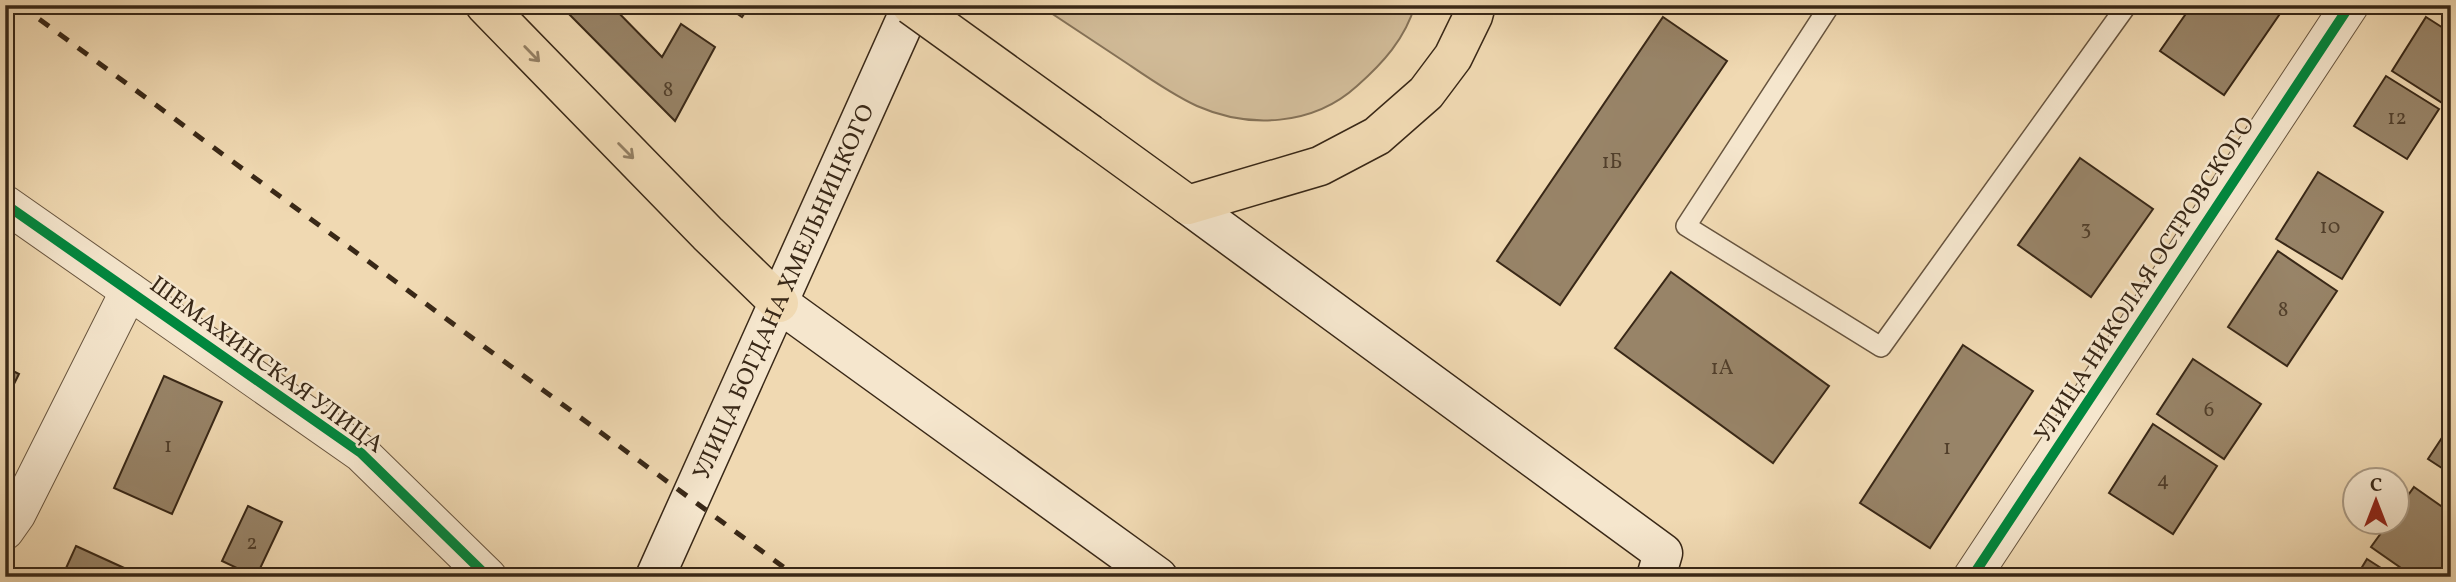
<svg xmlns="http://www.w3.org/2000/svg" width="2456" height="582" font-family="Vollkorn,serif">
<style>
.green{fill:#d1bb98;stroke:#857258;stroke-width:2}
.building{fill:#988468;stroke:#392817;stroke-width:2}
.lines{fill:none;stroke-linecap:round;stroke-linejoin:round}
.service-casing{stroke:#67543e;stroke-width:22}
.minor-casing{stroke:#67543e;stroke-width:39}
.secondary-casing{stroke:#392817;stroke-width:41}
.primary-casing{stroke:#392817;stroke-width:41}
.service{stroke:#f5e6cd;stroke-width:19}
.minor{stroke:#f5e6cd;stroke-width:37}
.secondary{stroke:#f5e6cd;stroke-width:38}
.primary{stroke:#f0d9b2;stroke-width:38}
.rail{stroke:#392817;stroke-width:5;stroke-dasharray:12 12;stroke-linecap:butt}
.primary-bridge-casing{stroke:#392817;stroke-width:41;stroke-linecap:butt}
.primary-bridge{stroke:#f0d9b2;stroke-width:38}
.cycleway-casing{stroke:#f5e6cd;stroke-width:15}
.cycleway{stroke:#00873e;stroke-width:10}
.oneway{stroke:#948064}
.labels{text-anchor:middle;stroke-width:5;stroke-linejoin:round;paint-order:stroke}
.number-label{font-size:21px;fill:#513f2b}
.street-label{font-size:24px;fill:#392817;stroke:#f5e6cd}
</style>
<rect width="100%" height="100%" fill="#f0d9b2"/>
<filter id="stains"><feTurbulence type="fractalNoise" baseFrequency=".00286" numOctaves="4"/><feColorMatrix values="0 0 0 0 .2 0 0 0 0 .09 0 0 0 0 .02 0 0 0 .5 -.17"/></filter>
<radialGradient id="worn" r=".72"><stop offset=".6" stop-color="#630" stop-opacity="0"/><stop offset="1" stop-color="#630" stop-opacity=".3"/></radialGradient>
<path class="green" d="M1039,5H1415C1405,39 1383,63 1357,86C1313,126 1249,129 1197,106C1173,95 1150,79 1128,64C1099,45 1069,25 1039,5Z"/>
<g class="building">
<polygon points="560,5 611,5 662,57 681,24 715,47 675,121"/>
<polygon points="725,5 750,5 742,17"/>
<polygon points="2192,5 2286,5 2224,95 2160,51"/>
<polygon points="1663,17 1727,61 1560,305 1497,261"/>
<polygon points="2426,17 2451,33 2451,93 2444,104 2392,71"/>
<polygon points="2386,76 2439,109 2407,159 2354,126"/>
<polygon points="2080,158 2153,209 2091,297 2018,245"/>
<polygon points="2318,172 2383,212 2342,279 2276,239"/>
<polygon points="2278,251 2337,291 2287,366 2228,327"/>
<polygon points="1671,272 1829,386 1773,463 1615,348"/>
<polygon points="1963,345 2033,391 1930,548 1860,503"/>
<polygon points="2193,359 2261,404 2224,459 2157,414"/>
<polygon points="5,367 19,374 5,402"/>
<polygon points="164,376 222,402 172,514 114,488"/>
<polygon points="2153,424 2217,466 2173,534 2109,493"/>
<polygon points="2451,424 2451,474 2428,459"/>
<polygon points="2414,487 2451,513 2451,563 2441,577 2414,577 2371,547 2389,522 2396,522 2396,512"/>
<polygon points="248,506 282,522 256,577 222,561"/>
<polygon points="76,546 144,577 62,577"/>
<polygon points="2367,559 2395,577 2356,577"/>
</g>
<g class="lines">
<g class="service-casing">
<polyline id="service" points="1830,5 1686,226 1881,347 2127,5"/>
</g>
<g class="minor-casing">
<g id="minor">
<polyline points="5,204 361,453 488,577"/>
<polyline points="5,531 17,514 129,291"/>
<polyline points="1972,577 2350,5"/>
</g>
</g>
<g class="secondary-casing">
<g id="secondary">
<polyline points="1188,205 1663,553 1656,577"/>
<polyline points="779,303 1158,577"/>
<path id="s1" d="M655,577L912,5"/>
</g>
</g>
<g class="primary-casing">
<g id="primary">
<polyline points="485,5 708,234 779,303"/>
<polyline points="1090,134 1188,205 1320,166 1377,136 1426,93 1453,57 1473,16 1476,5"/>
</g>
</g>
<use href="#service" class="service"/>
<use href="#minor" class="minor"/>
<use href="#secondary" class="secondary"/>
<use href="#primary" class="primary"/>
<polyline class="rail" points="20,5 797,577"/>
<g class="primary-bridge-casing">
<polyline id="primary-bridge" points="911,5 1090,134"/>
</g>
<use href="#primary-bridge" class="primary-bridge"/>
<g class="cycleway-casing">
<g id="cycleway">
<polyline points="5,204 361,453 488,577"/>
<polyline points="1972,577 2350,5"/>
</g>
</g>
<use href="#cycleway" class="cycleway"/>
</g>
<defs><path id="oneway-shaft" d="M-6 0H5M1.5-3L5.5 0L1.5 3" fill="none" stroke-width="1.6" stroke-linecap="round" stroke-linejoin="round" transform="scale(1.75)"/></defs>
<g class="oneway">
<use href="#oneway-shaft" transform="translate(532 54) rotate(46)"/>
<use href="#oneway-shaft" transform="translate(626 151) rotate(45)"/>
</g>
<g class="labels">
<g class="number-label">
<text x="668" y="96">8</text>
<text x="2397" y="124">12</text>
<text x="1612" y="168">1Б</text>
<text x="2330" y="233">10</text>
<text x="2086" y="234">3</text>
<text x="2283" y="316">8</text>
<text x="1722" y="374">1А</text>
<text x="2209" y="416">6</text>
<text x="168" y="452">1</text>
<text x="1947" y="454">1</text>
<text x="2163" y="486">4</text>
<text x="252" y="549">2</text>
</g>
<g class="street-label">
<text transform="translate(2144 279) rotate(-57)" y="8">УЛИЦА НИКОЛАЯ ОСТРОВСКОГО</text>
<text dy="8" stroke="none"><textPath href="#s1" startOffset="313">УЛИЦА БОГДАНА ХМЕЛЬНИЦКОГО</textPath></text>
<text transform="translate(267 364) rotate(36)" y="8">ШЕМАХИНСКАЯ УЛИЦА</text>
</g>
</g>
<rect width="2456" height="582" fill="none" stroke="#f0d9b2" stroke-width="28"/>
<rect x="7" y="7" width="2442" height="568" fill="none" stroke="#392817" stroke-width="3.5"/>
<rect x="14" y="14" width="2428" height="554" fill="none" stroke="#392817" stroke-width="2"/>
<g transform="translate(2376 501)"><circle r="33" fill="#f5e6cd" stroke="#aa9a84" stroke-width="2"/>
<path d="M0-5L12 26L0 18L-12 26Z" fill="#8f2418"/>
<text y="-10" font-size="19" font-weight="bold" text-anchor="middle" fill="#392817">С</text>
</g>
<rect width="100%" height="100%" filter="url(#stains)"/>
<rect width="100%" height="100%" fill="url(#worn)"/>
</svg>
